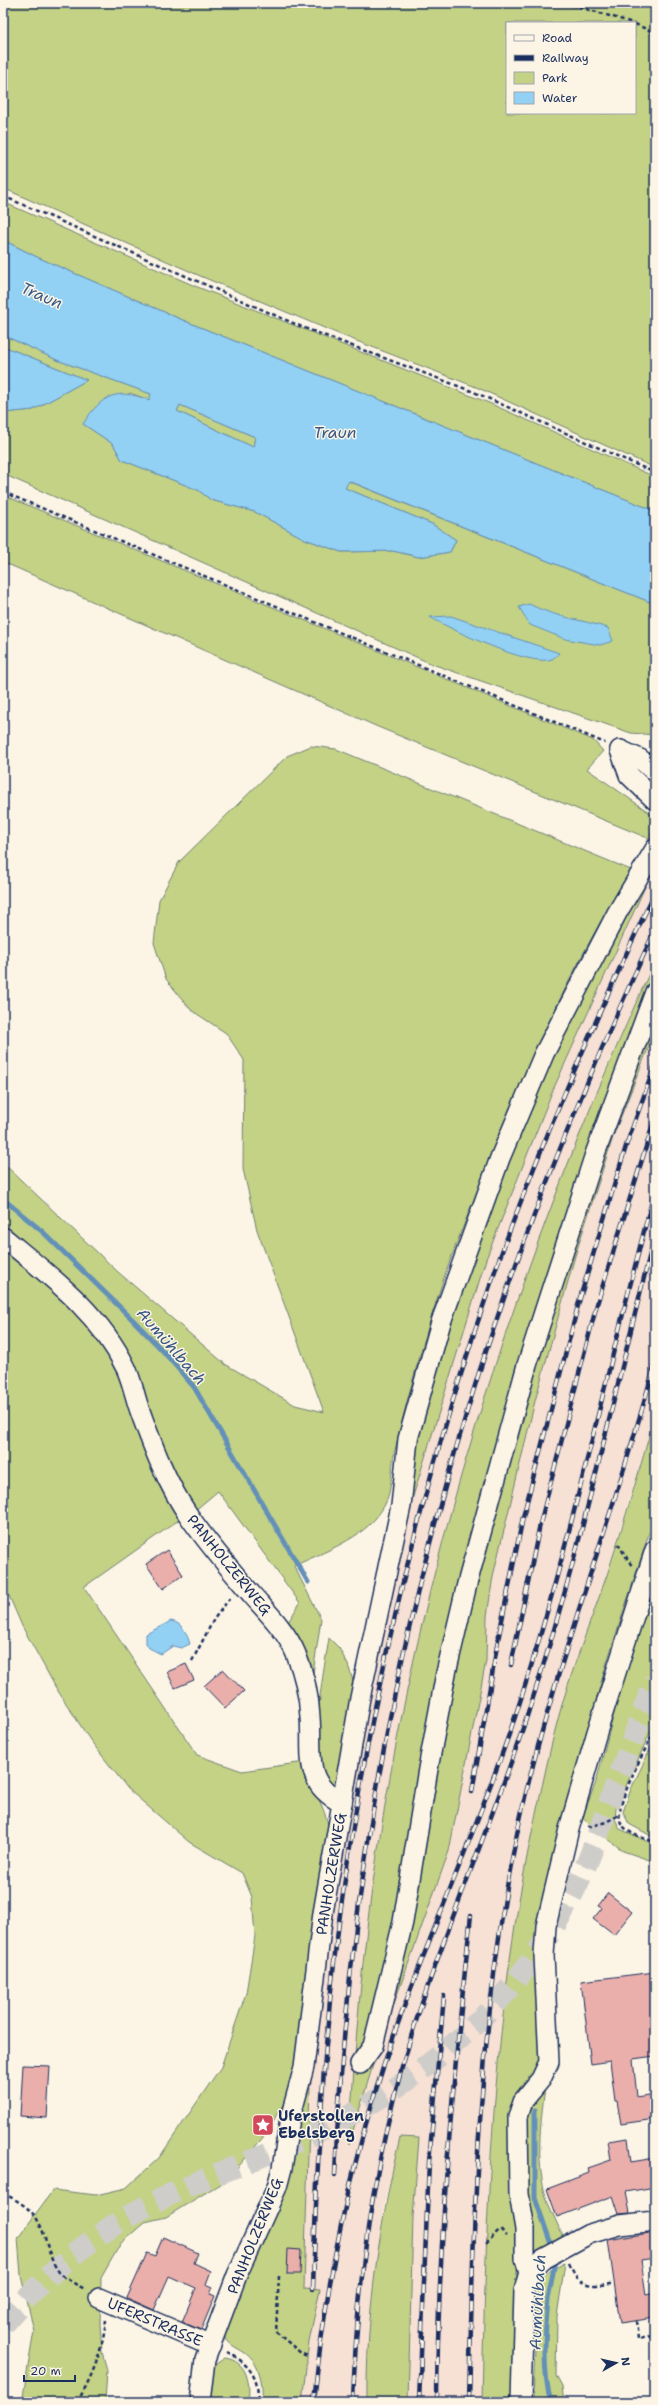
<svg xmlns="http://www.w3.org/2000/svg" width="658" height="2405" font-family="'Shantell Sans',sans-serif">
<style>
.built{fill:#f7e0d4}
.green{fill:#c4d286;stroke:#708072;fill-rule:evenodd}
.water{fill:#93d1f4;stroke:#6390b8;fill-rule:evenodd}
.lines{fill:none;stroke-linecap:round;stroke-linejoin:round}
.stream{stroke:#6390b8;stroke-width:5}
.building{fill:#eaafab;stroke:#1b2f5e}
.major-tunnel{stroke:#cfcdca;stroke-width:22;stroke-dasharray:22 11;stroke-linecap:butt}
.minor-casing{stroke:#1b2f5e;stroke-width:22}
.path{stroke:#1b2f5e;stroke-width:2.5;stroke-dasharray:4 3;stroke-linecap:butt}
.minor{stroke:#fcf5e5;stroke-width:19}
.rail-casing{stroke:#1b2f5e;stroke-width:4.5}
.rail{stroke:#fcf5e5;stroke-width:3;stroke-dasharray:9;stroke-linecap:butt}
.labels{text-anchor:middle;stroke-width:3;stroke-linejoin:round;paint-order:stroke}
.street-label{font-size:15px;fill:#1b2f5e;stroke:#fcf5e5}
.poi-label{font-size:15px;font-weight:bold;fill:#1b2f5e;stroke:#fcf5e5;text-anchor:start}
.water-label{font-size:16px;font-style:italic;fill:#395884;stroke:#fcf5e5}
</style>
<rect width="100%" height="100%" fill="#fcf5e5"/>
<filter id="ink" filterUnits="userSpaceOnUse"><feTurbulence type="fractalNoise" baseFrequency=".025" numOctaves="2"/><feDisplacementMap in="SourceGraphic" scale="8" xChannelSelector="R" yChannelSelector="G"/><feConvolveMatrix kernelMatrix="1 2 1 2 8 2 1 2 1" color-interpolation-filters="sRGB"/></filter>
<g filter="url(#ink)">
<polygon class="built" points="655,865 655,961 607,1065 555,1199 479,1415 444,1535 392,1764 376,1857 363,1958 350,2141 379,2045 449,1851 486,1661 487,1616 493,1576 535,1401 575,1256 614,1134 655,1031 655,1415 606,1576 567,1687 535,1818 516,1924 501,2026 491,2144 485,2268 482,2402 408,2402 413,2217 419,2138 401,2137 384,2204 372,2298 367,2402 302,2402 309,2341 319,2290 304,2289 310,2087 320,2027 334,1901 371,1684 407,1516 486,1259 552,1092"/>
<g class="green">
<path d="M3,3H655V468L476,387L341,335L198,275L3,188ZM507,23H635V113H507Z"/>
<polygon points="3,202 195,286 489,403 655,477 655,511 185,321 39,258 3,240"/>
<polygon points="3,335 57,360 151,394 149,400 130,393 83,424 113,444 122,460 198,490 211,500 255,512 305,539 341,552 393,551 419,557 450,552 456,540 432,524 345,488 348,481 655,604 655,735 631,733 432,664 3,474 3,413 33,410 87,380 3,346"/>
<polygon points="180,405 255,437 253,447 177,411"/>
<polygon points="3,495 593,740 603,751 587,769 650,813 653,821 650,839 378,727 3,562"/>
<path d="M311,746L336,749L631,870C569,971 521,1077 479,1187C464,1224 449,1261 437,1299C421,1349 407,1399 395,1450C390,1470 394,1493 381,1511C363,1539 323,1552 294,1566L321,1619L311,1687L285,1627L300,1603L218,1491L193,1512L170,1474L132,1365L3,1230V1163L118,1272L225,1364L295,1405L324,1412L257,1230L243,1169L244,1060L226,1033L191,1010L166,979L154,943L159,900L179,862L287,756Z"/>
<polygon points="655,865 552,1092 486,1259 407,1516 417,1421 501,1169 587,977"/>
<path d="M655,961V1031L614,1134L575,1256L535,1401L493,1576L487,1616L486,1661L449,1851L379,2045L349,2144C355,2047 362,1950 377,1855C424,1546 524,1244 655,961Z"/>
<path d="M3,1249L59,1294L94,1330L117,1374L132,1411L183,1517L84,1587L197,1755L242,1771L305,1762C310,1786 325,1806 329,1829L295,2066L284,2103L265,2135L228,2179L166,2217L145,2222L121,2243L101,2278L100,2324L102,2352L107,2370L105,2402H22L34,2331L21,2275L18,2238L53,2190L96,2195L126,2188L159,2158L221,2067L246,1993L255,1936L252,1897L242,1873L189,1842L128,1789L90,1740L56,1688L22,1626L3,1582Z"/>
<path d="M655,1415V1515L608,1659L564,1810L556,1848L542,2058L529,2083L514,2318L512,2402H482C486,2206 493,2009 535,1818C545,1774 554,1728 568,1685C580,1648 594,1612 607,1575C624,1522 640,1469 655,1415Z"/>
<polygon points="655,1574 655,1722 616,1808 615,1819 620,1829 655,1845 655,1862 623,1851 582,1818 596,1782 628,1660"/>
<path d="M329,1638L339,1648L348,1665L355,1687L338,1785C299,1786 326,1661 329,1638Z"/>
<polygon points="655,1739 655,1838 629,1824 623,1812 631,1789"/>
<path d="M310,2087L304,2288L320,2289L309,2341L302,2402H262C263,2384 261,2365 245,2353C236,2347 230,2346 224,2336L299,2112Z"/>
<path d="M545,2088C540,2125 535,2166 548,2203C553,2215 559,2227 564,2239L537,2255L534,2253L526,2190L527,2115L530,2105Z"/>
<path d="M400,2137L419,2138L413,2217L408,2402H367C366,2312 380,2224 400,2137Z"/>
<polygon points="565,2263 557,2316 556,2376 562,2387 564,2402 533,2402 537,2292 543,2274"/>
<path d="M225,2358C247,2361 251,2383 248,2402H206L210,2368Z"/>
</g>
<g class="water">
<path d="M3,240L39,258L185,321L655,511V604L349,481L345,488L432,524L456,540L450,552L419,557L393,551L341,552L305,539L255,512L211,500L198,490L122,460L113,444L83,424C102,394 117,388 149,400L151,394L57,360L3,335ZM180,405L255,437L253,447L177,411Z"/>
<polygon points="3,346 87,380 33,410 3,413"/>
<path d="M529,604C557,618 580,619 608,628L613,641L600,645L565,639L530,625L519,607Z"/>
<path d="M451,616L559,653C557,655 554,658 552,659C531,668 450,629 430,617Z"/>
<path d="M171,1621C183,1623 187,1634 190,1644L181,1648L173,1646L161,1654L149,1648L146,1643V1634Z"/>
</g>
<g class="lines">
<g class="stream">
<polyline points="3,1199 43,1232 133,1320 163,1351 194,1387 308,1582"/>
<polyline points="535,2110 535,2198 553,2250"/>
<path d="M551,2402C542,2371 545,2332 548,2300C550,2286 554,2272 555,2257"/>
</g>
</g>
<g class="building">
<polygon points="167,1550 183,1575 163,1589 146,1564"/>
<polygon points="186,1664 194,1680 175,1688 167,1672"/>
<polygon points="223,1669 244,1691 225,1708 204,1686"/>
<polygon points="608,1893 632,1912 614,1935 593,1919 602,1908 598,1906"/>
<polygon points="655,1972 655,2026 653,2027 655,2056 633,2059 637,2097 655,2094 655,2119 621,2124 617,2101 615,2101 610,2061 591,2064 581,1981"/>
<polygon points="23,2065 50,2066 47,2118 20,2116"/>
<polygon points="628,2138 631,2162 655,2158 655,2187 626,2192 630,2213 619,2214 613,2196 557,2217 547,2189 589,2173 588,2168 611,2160 608,2141"/>
<polygon points="655,2232 655,2258 641,2260 646,2295 655,2293 655,2318 620,2323 608,2240"/>
<polygon points="163,2237 198,2253 194,2263 211,2271 206,2284 213,2287 210,2294 215,2296 201,2330 182,2322 196,2288 169,2276 154,2310 127,2298 147,2253 155,2256"/>
<polygon points="288,2249 301,2250 300,2274 287,2274"/>
</g>
<g class="lines">
<path class="major-tunnel" d="M3,2324C49,2270 104,2225 169,2195C211,2175 256,2160 298,2141C415,2089 516,2007 574,1891C589,1862 599,1831 610,1801C625,1760 640,1720 655,1679"/>
<g class="minor-casing">
<g id="minor">
<polyline points="620,750 629,775 655,800"/>
<polyline points="620,750 640,759 655,772"/>
<path d="M3,1237C50,1276 99,1312 126,1368C132,1381 135,1397 140,1411C153,1447 167,1484 189,1516C208,1544 231,1570 253,1596C268,1613 287,1632 296,1654C304,1674 309,1696 310,1717C313,1754 302,1783 342,1803L323,1913L304,2067L290,2119L282,2168L277,2187L237,2275L205,2360L200,2402"/>
<polyline points="342,1803 360,1698 401,1506 408,1439 441,1322 500,1158 544,1054 617,913 655,849"/>
<polyline points="360,2064 373,2046 403,1922 428,1769 446,1673 467,1584 527,1365 595,1154 655,992"/>
<polyline points="529,2272 525,2259 525,2229 519,2194 518,2117 523,2101 541,2079 549,2062 544,1955 546,1926 569,1829 597,1732 655,1550"/>
<polyline points="99,2298 211,2346"/>
<polyline points="521,2402 524,2291 529,2272 543,2259 589,2234 620,2225 655,2221"/>
</g>
</g>
<g class="path">
<polyline points="566,3 633,23"/>
<polyline points="635,24 655,33"/>
<polyline points="3,196 302,327 474,392 655,473"/>
<polyline points="3,492 605,743"/>
<polyline points="618,1544 632,1566"/>
<polyline points="192,1661 214,1619 230,1598"/>
<path d="M655,1730C647,1747 612,1808 621,1823C627,1834 644,1838 655,1842"/>
<polyline points="588,1827 606,1822 619,1815"/>
<path d="M3,2193C14,2199 26,2205 34,2215C47,2231 46,2255 59,2272C65,2279 77,2285 85,2289"/>
<polyline points="486,2244 500,2229 507,2235"/>
<path d="M569,2263C579,2287 587,2286 611,2284"/>
<polyline points="279,2276 276,2332 302,2354 308,2356"/>
<polyline points="636,2321 638,2339 655,2336"/>
<path d="M227,2352C247,2362 261,2378 257,2402"/>
<path d="M77,2402C92,2378 103,2349 106,2320"/>
</g>
<use href="#minor" class="minor"/>
<g class="rail-casing">
<g id="rail">
<polyline points="511,1665 540,1524 597,1304 655,1118"/>
<polyline points="472,1792 498,1640 523,1517 580,1298 627,1143 655,1065"/>
<path d="M335,2175C346,1916 392,1656 468,1408C518,1244 583,1085 655,930"/>
<path d="M313,2289C316,2180 322,2071 334,1962C362,1726 418,1492 496,1268C542,1140 597,1015 655,892"/>
<path d="M314,2402C327,2268 357,2134 404,2007C440,1910 482,1815 515,1717C572,1544 607,1365 655,1190"/>
<path d="M353,2402C357,2278 374,2156 411,2037C444,1930 490,1828 525,1722C579,1562 613,1397 655,1234"/>
<polyline points="419,2402 429,2162 444,1996"/>
<path d="M437,2402C438,2239 453,2077 471,1915"/>
<path d="M469,2402C474,2199 479,1996 525,1797C560,1650 616,1509 655,1363"/>
</g>
</g>
<use href="#rail" class="rail"/>
</g>
</g>
<defs>
<g id="sight-square" transform="scale(1.15)"><rect x="-9" y="-9" width="18" height="18" rx="4" fill="#d1495b" stroke="#fcf5e5"/><path d="M0-6L1.8-2.2L6-1.7L2.9 1.2L3.7 5.4L0 3.3L-3.7 5.4L-2.9 1.2L-6-1.7L-1.8-2.2Z" fill="#fff"/></g>
</defs>
<g fill-rule="evenodd">
<use href="#sight-square" x="263" y="2125"/>
</g>
<g class="labels">
<g class="street-label">
<text transform="translate(229 1565) rotate(51)" y="5">PANHOLZERWEG</text>
<text transform="translate(331 1874) rotate(-81)" y="5">PANHOLZERWEG</text>
<text transform="translate(255 2236) rotate(-68)" y="5">PANHOLZERWEG</text>
<text transform="translate(155 2322) rotate(23)" y="5">UFERSTRASSE</text>
</g>
<g class="poi-label">
<text x="278" y="2121">Uferstollen<tspan x="278" dy="17">Ebelsberg</tspan></text>
</g>
<g class="water-label">
<text transform="translate(42 295) rotate(23)" y="6">Traun</text>
<text x="335" y="438">Traun</text>
<text transform="translate(172 1346) rotate(49)" y="6">Aumühlbach</text>
<text transform="translate(537 2302) rotate(-87)" y="6">Aumühlbach</text>
</g>
</g>
<rect width="658" height="2405" fill="none" stroke="#fcf5e5" stroke-width="16"/>
<rect x="8" y="8" width="642" height="2389" fill="none" stroke="#1b2f5e" stroke-width="1.5" filter="url(#ink)"/>
<rect x="506" y="22" width="130" height="92" fill="#fcf5e5" stroke="#a2a6af"/>
<rect x="514" y="35" width="20" height="6" fill="#fcf5e5" stroke="#a2a6af"/>
<text x="542" y="42" font-size="12" fill="#1b2f5e">Road</text>
<rect x="514" y="55" width="20" height="6" fill="#1b2f5e" stroke="#a2a6af"/>
<text x="542" y="62" font-size="12" fill="#1b2f5e">Railway</text>
<rect x="514" y="72" width="20" height="12" fill="#c4d286" stroke="#a2a6af"/>
<text x="542" y="82" font-size="12" fill="#1b2f5e">Park</text>
<rect x="514" y="92" width="20" height="12" fill="#93d1f4" stroke="#a2a6af"/>
<text x="542" y="102" font-size="12" fill="#1b2f5e">Water</text>
<g transform="translate(616 2363) rotate(82)" stroke="#fcf5e5" stroke-width="3" paint-order="stroke">
<path d="M0-3L7 15L0 10L-7 15Z" fill="#1b2f5e"/>
<text y="-6" font-size="11" font-weight="bold" text-anchor="middle" fill="#1b2f5e">N</text>
</g>
<path d="M24 2375v6h51v-6" fill="none" stroke="#1b2f5e" stroke-width="2"/>
<text x="30" y="2375" font-size="12" fill="#1b2f5e" stroke="#fcf5e5" stroke-width="3" paint-order="stroke">20 m</text>
</svg>
